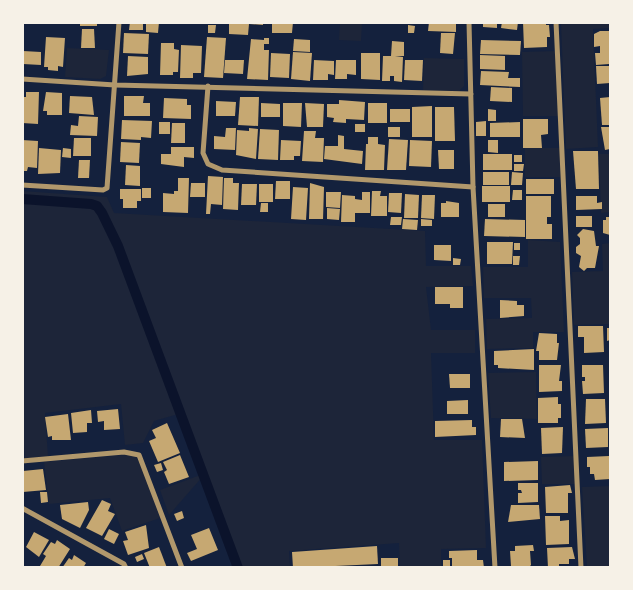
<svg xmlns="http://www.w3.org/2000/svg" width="633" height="590" font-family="'Golos Text',sans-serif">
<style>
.green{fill:#1d2539}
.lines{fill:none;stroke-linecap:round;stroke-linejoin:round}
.canal{stroke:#0b132b;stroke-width:10}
.building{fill:#c6a872}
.minor{stroke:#b1986c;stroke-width:5}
</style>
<rect width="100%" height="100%" fill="#14213d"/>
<g class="green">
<polygon points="340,23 362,23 361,41 339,40"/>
<polygon points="561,23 610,23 610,28 593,29 598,147 566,149"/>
<polygon points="67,48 109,50 106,76 100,79 65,77"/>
<polygon points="557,51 559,116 523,116 522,52"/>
<polygon points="424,58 464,59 464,86 459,91 423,90"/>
<rect x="525" y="148" width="35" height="29"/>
<polygon points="599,154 610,154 610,212 601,213"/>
<polygon points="22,191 107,197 114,213 425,231 426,266 471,266 473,286 426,287 431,330 475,330 475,353 431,353 434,440 482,440 486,548 441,549 441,567 400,567 399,543 289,551 290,567 239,567 204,475 169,515 160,490 203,474 182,413 154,421 143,443 125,445 121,404 45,413 48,457 25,459 22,416"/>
<polygon points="528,240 560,242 564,332 533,332 533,348 487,349 486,319 532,318 531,298 484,298 483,267 528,267"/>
<polygon points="610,243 610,324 574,325 572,272 603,271 602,244"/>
<polygon points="536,372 537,419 491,418 488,373"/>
<polygon points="123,455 135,456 141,464 160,518 122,531 110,498 49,504 44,462"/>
<polygon points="574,456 575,484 542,484 541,457"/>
<polygon points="610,486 610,567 587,567 582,487"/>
</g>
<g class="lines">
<polyline class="canal" points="22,199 91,204 97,206 102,213 118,246 238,568"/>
</g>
<g class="building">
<rect x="80" y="22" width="17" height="4"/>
<polygon points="130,22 143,22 143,30 129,30"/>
<polygon points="146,22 159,22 158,33 146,32"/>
<polygon points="229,22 263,22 263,25 249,24 248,35 229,34"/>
<polygon points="272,22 293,22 292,33 272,33"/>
<polygon points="429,22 456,22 456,32 428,31"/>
<polygon points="483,22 497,22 497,28 483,27"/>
<polygon points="502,22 518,22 517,30 501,28"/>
<polygon points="523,22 546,22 546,25 549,25 550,37 547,37 547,47 524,48"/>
<polygon points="208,25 216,25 215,33 208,33"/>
<polygon points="408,25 415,26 414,33 408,33"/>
<polygon points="82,29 94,29 95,48 81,48"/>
<polygon points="600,31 610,31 609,64 596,65 595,53 600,53 600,46 594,47 594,34"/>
<polygon points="124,33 149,34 148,54 123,53"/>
<polygon points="441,33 455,33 453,54 440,53"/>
<polygon points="46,37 65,38 63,67 58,66 58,71 48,70 48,67 44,67"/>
<polygon points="207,37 226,38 223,78 204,77"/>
<polygon points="264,38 269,38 269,44 264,44 264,50 269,50 268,80 247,79 251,39 264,40"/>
<polygon points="294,39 310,40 310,52 293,51"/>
<polygon points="481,40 521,41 520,55 480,54"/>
<polygon points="392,41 404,42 404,56 395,56 403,57 402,82 394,81 394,76 390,76 390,81 382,81 383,56 391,56"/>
<polygon points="161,43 174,43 174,49 179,50 178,72 173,72 173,75 160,75"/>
<polygon points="181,45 202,46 201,73 193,73 193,78 180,78"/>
<polygon points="23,51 41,52 41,65 23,64"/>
<polygon points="293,52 312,53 310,81 291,79"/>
<polygon points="271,53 290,54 289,78 270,77"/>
<polygon points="361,53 380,53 380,80 361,79"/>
<polygon points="480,55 505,56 505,70 480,69"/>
<polygon points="128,56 148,57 148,74 127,76"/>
<polygon points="225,60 244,60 243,74 224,73"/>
<polygon points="314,60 334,61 334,75 328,74 328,80 313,80"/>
<polygon points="336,60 356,60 356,75 347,74 347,79 335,79"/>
<polygon points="405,60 423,60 422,81 404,80"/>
<polygon points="596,66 610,66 610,83 597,84"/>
<polygon points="481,71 509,72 508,78 520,78 520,87 480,85"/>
<polygon points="491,87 512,88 512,102 490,101"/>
<polygon points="26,92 39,92 38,124 22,123 22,97 26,97"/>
<polygon points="46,92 62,93 62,115 47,115 47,111 43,111"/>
<polygon points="70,96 92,97 94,115 69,113"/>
<polygon points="124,96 144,96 143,103 150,103 150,116 124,116"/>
<polygon points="240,97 259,97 258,126 238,125"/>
<polygon points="610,97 610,125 602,125 600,98"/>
<polygon points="164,98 187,99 187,105 191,105 191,119 163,118"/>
<polygon points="339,100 365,102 364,120 346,119 346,123 333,122 334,118 327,117 327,104 339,104"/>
<polygon points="216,101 236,102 235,116 216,116"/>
<polygon points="261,103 280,104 280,117 261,117"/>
<polygon points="283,103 302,103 301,127 283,126"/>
<polygon points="305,103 324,104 323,127 307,127"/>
<rect x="368" y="103" width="19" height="20"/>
<polygon points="432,106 432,137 412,137 412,107"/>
<polygon points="435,107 454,107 455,141 435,141"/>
<rect x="390" y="109" width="20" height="13"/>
<polygon points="488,109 496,110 496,121 488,121"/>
<polygon points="79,116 98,117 97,136 70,135 71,125 78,126"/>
<polygon points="523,119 548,119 548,134 541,135 542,148 523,148"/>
<polygon points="122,120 152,121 151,138 141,137 141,140 121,139"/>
<polygon points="486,121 486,136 476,136 476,122"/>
<rect x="159" y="122" width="11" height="12"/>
<polygon points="520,122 520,137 490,137 490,123"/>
<polygon points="172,123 185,123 185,143 171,143"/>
<rect x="355" y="124" width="10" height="8"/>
<rect x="388" y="127" width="12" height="10"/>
<polygon points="601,127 610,127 610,149 605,150"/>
<polygon points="226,128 236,128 235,150 214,149 214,136 225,137"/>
<polygon points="249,128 258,129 256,159 236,155 237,130 249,131"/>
<polygon points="260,129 279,130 278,160 258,159"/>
<polygon points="304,131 316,131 315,138 324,138 323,162 302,161"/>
<polygon points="338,135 344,136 344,149 363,151 362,164 324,159 325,146 338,146"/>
<polygon points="368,137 378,137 378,144 385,145 384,170 365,170 366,144 368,144"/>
<polygon points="74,138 91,138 91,156 73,156"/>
<polygon points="389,139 408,140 406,170 387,170"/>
<polygon points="22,140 38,141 37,168 28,167 27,171 22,171"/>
<polygon points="281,140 301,141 300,156 294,156 294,160 280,160"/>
<polygon points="410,140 432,141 431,167 409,166"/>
<polygon points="488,140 498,140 498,153 488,152"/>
<polygon points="121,142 140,143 139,163 120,162"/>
<polygon points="171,147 194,147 194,158 184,157 184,167 161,164 161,154 171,154"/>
<polygon points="39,148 61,150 60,173 38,174"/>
<polygon points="63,148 71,149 71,158 62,157"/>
<polygon points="438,150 454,150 454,169 439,169"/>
<polygon points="573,151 598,151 599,189 576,189"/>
<rect x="483" y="154" width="29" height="16"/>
<rect x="514" y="155" width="8" height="7"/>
<polygon points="79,160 90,160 89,178 78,178"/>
<polygon points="514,164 524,164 523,171 514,171"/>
<polygon points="126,165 140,166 140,186 125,185"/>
<rect x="483" y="172" width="26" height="13"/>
<polygon points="512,172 523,173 522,185 511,185"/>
<polygon points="208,176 223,177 222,205 211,204 210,214 206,214"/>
<polygon points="178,178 189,178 188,213 163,212 163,193 174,194 174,191 178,191"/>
<polygon points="224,178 233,178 233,183 239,183 238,210 223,209"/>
<rect x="526" y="179" width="28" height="15"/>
<polygon points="276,181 290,181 290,199 275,199"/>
<polygon points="191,183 205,183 205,197 190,197"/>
<polygon points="310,183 324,187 323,219 309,219"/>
<polygon points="242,184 257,184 256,205 241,205"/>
<rect x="259" y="184" width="14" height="18"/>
<rect x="482" y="186" width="28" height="16"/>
<polygon points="293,187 308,188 306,220 291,219"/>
<rect x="142" y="188" width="9" height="10"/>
<polygon points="120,189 141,189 141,201 137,201 137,208 123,208 123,199 120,199"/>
<polygon points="513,190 522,190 522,200 512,200"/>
<polygon points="372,191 381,191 380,196 387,196 387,216 371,216"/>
<polygon points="326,192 341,192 340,208 326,207"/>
<polygon points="362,192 370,192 370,213 355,213 355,222 341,222 342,195 355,196 355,199 362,200"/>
<polygon points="389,193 402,193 401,213 388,212"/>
<polygon points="405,194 419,195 418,218 404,218"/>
<polygon points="422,195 435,195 434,219 421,218"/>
<polygon points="526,196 551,196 551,217 547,217 547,224 552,224 552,239 526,239"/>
<polygon points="576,196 597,196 597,203 602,202 602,209 576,210"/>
<polygon points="446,201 459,203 459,217 441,217 441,203 446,203"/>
<polygon points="261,203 268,203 268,212 260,212"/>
<rect x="488" y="204" width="17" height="13"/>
<polygon points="327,208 340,209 339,220 327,219"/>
<rect x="576" y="216" width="16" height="11"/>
<polygon points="391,217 402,217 401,225 390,225"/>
<polygon points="606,217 610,217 610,235 603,233 603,220 606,220"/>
<polygon points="403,219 418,220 417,230 402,229"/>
<polygon points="421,219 432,220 432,226 421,226"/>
<polygon points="485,219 525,220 525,237 484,236"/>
<polygon points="583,229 594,231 596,246 599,246 595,268 587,268 584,271 579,267 581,256 576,253 576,247 580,244 580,238 577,235"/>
<polygon points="487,242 513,242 512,264 487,264"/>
<rect x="514" y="243" width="6" height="7"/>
<polygon points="434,245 451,245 451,261 434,260"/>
<polygon points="513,256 520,256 519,265 513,265"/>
<polygon points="453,258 461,259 460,265 453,265"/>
<polygon points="435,287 463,287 463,308 450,308 450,304 435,304"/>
<polygon points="500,300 517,301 517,305 524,305 524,316 500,318"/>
<polygon points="578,326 603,326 604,352 584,353 584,337 578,337"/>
<polygon points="607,328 610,328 610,340 607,341"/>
<polygon points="539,333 557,334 557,343 559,343 557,360 539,360 539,351 536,351"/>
<polygon points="534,349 534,370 498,368 498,365 494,365 494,351"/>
<polygon points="539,365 561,365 559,381 562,381 562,391 539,392"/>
<polygon points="582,365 603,365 604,393 583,394 582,381 585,381 585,377 582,377"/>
<polygon points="449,374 470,374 470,388 450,388"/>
<polygon points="558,397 558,404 561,404 561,418 558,418 558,423 538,423 538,398"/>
<polygon points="586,399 605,399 606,423 585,424"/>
<polygon points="468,400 468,414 447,414 447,401"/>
<polygon points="118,409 120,429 104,430 104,421 98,422 97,411"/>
<polygon points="91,410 92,423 87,423 87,432 73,433 71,413"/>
<polygon points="68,414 71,440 52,440 52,436 48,437 45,417"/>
<polygon points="501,419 522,419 525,438 500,437"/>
<polygon points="472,420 472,427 476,427 476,435 435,437 435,421"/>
<polygon points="167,423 180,453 158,462 149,441 156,438 152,430"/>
<polygon points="563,427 562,453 542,454 541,428"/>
<polygon points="608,428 608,447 586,448 585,429"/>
<polygon points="180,455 189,477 169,484 164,472 167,470 163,462"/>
<polygon points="609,456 610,479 595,480 594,474 590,474 590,467 587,467 587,457"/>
<polygon points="538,461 538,480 504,481 504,462"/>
<polygon points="161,463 163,470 157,472 154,465"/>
<polygon points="43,469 46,490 23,492 23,471"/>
<polygon points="518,483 538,483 538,502 518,503 518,493 522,493 521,490 518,490"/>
<polygon points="570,485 572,493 568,493 568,513 546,513 545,487"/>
<polygon points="40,492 47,492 48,502 41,503"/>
<polygon points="102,500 111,504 108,511 115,514 102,536 86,528"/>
<polygon points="88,502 89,510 80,528 62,519 60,505"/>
<polygon points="511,505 539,505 540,519 508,522"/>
<polygon points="182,511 184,518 177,521 174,514"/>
<polygon points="545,516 560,516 560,521 569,520 569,544 546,545"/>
<polygon points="146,525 149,548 128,555 123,541 128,540 125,532"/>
<polygon points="209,528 218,550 191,561 187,553 197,549 191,535"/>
<polygon points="109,529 119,534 114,544 104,539"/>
<polygon points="34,532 49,540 39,557 26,547"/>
<polygon points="57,540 70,549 58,568 43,568 40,566 46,556 43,554 51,542 55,544"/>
<polygon points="533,545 534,551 530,551 531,565 528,568 511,566 510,551 515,551 515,546"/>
<polygon points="377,546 378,564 293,568 292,552"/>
<polygon points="159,547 167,568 150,568 144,553"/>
<polygon points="572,547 575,559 569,559 569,564 559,564 559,568 548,568 547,548"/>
<polygon points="477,550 477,560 483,560 484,568 452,568 452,558 449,558 449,551"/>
<polygon points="142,554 144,559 137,562 135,557"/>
<polygon points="74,555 86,563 83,568 62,568 69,558 72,560"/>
<rect x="381" y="558" width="17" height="10"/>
<rect x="443" y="560" width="7" height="8"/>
</g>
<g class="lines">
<g class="minor">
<polyline points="469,22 473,187 495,568"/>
<polyline points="556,22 581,568"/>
<polyline points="22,79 115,85 471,94"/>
<polyline points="208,86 203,153 208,164 222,170 473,187"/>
<polyline points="22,185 103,190 107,188 119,22"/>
<polyline points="22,461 124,452 139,455 182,568"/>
<polyline points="22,508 124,564 126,568"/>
</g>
</g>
<rect width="633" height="590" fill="none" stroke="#f6f1e7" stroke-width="48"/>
</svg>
